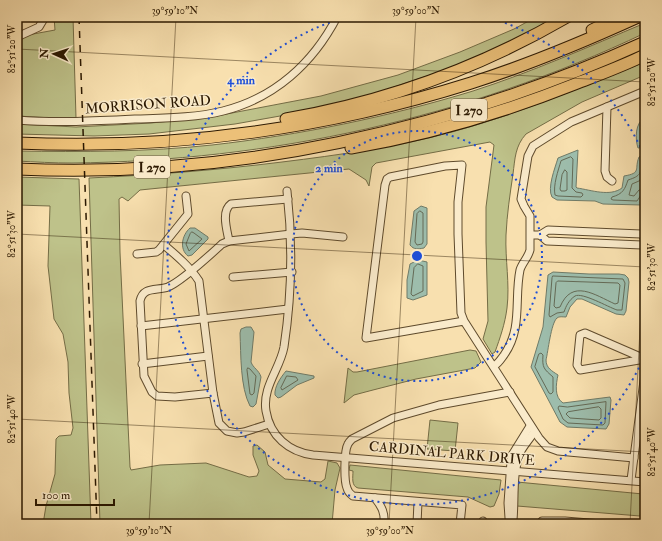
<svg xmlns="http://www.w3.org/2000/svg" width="662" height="541" font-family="'IM FELL Double Pica',serif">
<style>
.green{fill:#bec28a;stroke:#746d46}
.water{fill:#9dbdac;stroke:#6f7b68}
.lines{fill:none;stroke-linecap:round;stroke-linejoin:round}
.shore{stroke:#646a56;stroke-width:1}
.minor-casing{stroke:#5e4a2c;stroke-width:9}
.highway-casing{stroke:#2b1801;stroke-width:13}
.minor{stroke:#faebcb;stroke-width:7}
.highway{stroke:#ecc078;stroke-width:11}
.rail{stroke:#2b1801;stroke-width:1.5;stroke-dasharray:7 7;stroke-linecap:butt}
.ticks{fill:none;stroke:#2b1801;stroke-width:1;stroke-opacity:0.45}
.ring{fill:none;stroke:#1d4ed8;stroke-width:2;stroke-dasharray:2 4}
.labels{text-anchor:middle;stroke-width:3;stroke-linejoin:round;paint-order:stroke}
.shield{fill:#faebcb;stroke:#69573e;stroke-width:1}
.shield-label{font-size:13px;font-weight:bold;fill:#2b1801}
.street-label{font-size:14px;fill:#2b1801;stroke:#faebcb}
.centre{fill:#1d4ed8;stroke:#faebcb;stroke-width:2}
.ring-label{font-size:12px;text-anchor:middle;font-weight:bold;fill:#1d4ed8;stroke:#faebcb;stroke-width:3;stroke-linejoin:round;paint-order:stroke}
.neatline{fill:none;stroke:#2b1801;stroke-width:1.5}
.ticks-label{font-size:10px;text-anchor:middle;fill:#2b1801}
</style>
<rect width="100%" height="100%" fill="#f8e0af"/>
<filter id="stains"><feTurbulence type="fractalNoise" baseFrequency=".005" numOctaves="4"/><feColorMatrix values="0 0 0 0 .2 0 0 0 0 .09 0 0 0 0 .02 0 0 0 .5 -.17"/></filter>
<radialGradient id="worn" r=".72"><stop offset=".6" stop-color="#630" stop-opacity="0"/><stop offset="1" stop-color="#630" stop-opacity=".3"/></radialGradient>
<g class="green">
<polygon points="54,17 73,17 76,118 53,118 17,116 17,37 55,30"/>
<polygon points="536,17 560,17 487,53 439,72 352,101 297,113 235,124 149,134 94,136 17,134 17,124 76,127 151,123 211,117 321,96 398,75 460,52 514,29"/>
<path d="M645,23V33C467,118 269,161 72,163C54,163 35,162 17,161V151C82,152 147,152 212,145C300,135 388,117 473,91C532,72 588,47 645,23Z"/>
<path d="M645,62V75L582,102L526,134C515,146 515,159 513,174C510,194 507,214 506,235C505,259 510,284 507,308C505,324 500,338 495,352L492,354L483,339L488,321L486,242V207L494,145L490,142L376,163L372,167L369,186L366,180L349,169L140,190L128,201L122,197L119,199L120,252L130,467L131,470L160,465L206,463L249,477L257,476L259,471L253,455V446L257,445L265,452L268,465L285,479L321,482L325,479L328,461L337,463L340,468L335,490L332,524H100L89,178C154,175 218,170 282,162C339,155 396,147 452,132C518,114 582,87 645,62Z"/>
<polygon points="17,177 79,179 91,524 43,524 46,506 55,474 56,439 59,436 71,435 73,428 69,393 68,362 63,334 54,319 48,266 50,206 17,205"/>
<polygon points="470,350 476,351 481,362 475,368 416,379 373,390 354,395 344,403 348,368 353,372 357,372"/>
<polygon points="430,420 458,423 455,451 427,449"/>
<path d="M350,465L501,480L499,494L494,506L490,507L468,497L358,488C351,486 353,477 353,471L349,470Z"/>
<polygon points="517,482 643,494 640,516 517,506 515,503"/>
</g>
<g class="water">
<path d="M645,118V147L638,148C635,139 635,122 645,118Z"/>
<path d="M578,150L576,187L577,188C591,190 610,197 622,188L624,176C642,173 634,169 639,157L643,155L645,156C645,173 646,189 641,205L603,204L595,201L557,200L552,197C547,188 555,168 558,158Z"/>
<path d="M421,206L427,208V244L424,248C418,249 414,250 410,245L414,211Z"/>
<path d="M190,228H195L208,237V239L192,255L188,256C179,249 182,235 190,228Z"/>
<polygon points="418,260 427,262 427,295 413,300 407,298 407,280 410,264"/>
<path d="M553,272L589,274H619L625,275L628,278L629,282L626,311L624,315L616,314L582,299H577L570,307L566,317C563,317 559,316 557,318C551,323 548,352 546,360C546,368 552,371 558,375C556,384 554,397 563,403L610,397L611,400L609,424L606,429L567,427L560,422L531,367L543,327L548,275Z"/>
<path d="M246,327H251L254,332L251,362C253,368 259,370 261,377L256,404L253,407L250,406C240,387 241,354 240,333L241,329Z"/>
<path d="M286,371L314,376V378L297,385L281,397L278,398L275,395C274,387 281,377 286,371Z"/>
</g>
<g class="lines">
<g class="shore">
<path d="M571,157L573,159L572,188L576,192L582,193L583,195L581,197L558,196L555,195C553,185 558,171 561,161Z"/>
<path d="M645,160L642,161C641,173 641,176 628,180C625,189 623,194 612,197L611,199L613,200L637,201L641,195L645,194"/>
<polygon points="565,170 567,172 567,190 565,191 561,191 560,189 562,175"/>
<polyline points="645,174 639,181 632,184 629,195 634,196 639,190 645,189"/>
<polygon points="420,211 423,213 423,242 422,244 417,245 415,242 417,214"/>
<polygon points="192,232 194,233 202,239 189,251 186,244 190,234"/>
<polygon points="418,264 423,266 423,291 413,296 411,294 414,268"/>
<path d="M553,276L623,279L625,283L622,310H617C608,307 582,292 575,296C569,300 566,306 564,312L557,313L550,317L549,315L552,278Z"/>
<path d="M558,281L618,283L620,285L618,303L615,304C595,295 572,278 560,307L556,308L554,306L556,283Z"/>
<path d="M539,354L541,353L543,355C542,368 544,369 553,377V392L551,394L549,393L535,367Z"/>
<polygon points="248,368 250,369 256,376 254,393 252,395 250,394 247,370"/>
<polygon points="287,376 296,377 298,380 282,390 281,388"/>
<polygon points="606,402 605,423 603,425 568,423 563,419 558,408 559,406 567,407"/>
<polygon points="599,407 601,409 601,418 599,420 570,418 566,414 568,412"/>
</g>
<g class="minor-casing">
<g id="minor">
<polyline points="17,37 39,27 45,17"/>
<polyline points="607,107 605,171 607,177 612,181"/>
<path d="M17,120C57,123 96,121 136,119C164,118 195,118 223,111C275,98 313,63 337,17"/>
<path d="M287,191C293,244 292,294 284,347C280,369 262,387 266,411C270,436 289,452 313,455L645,482"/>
<polyline points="531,235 540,235 548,230 641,234 645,238"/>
<polyline points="540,235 547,241 642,245 645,241"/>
<path d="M229,241C227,230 221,211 231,204L288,199"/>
<path d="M164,245C177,256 190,267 199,281L213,393L219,423L227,431L237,433L244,432L269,424"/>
<polyline points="137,254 156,252 159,250 188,214 186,196"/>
<polyline points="233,277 292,272"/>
<polyline points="464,321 366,338 385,185 387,179 390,177 445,166 462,165 458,202 458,234 461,313 464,321 539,438 547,447 558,451 634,458"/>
<polyline points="141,326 288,309"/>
<polyline points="645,359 585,333 580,335 577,365 580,370 645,359"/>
<polyline points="142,364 208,356"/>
<path d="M494,366C499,363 501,359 504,355C523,328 514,299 520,270C522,263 528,258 530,250V216L524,206L521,199L528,156L533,146L571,122L645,91"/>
<path d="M213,393L175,397L157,396L152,392L144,376L140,301C143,286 157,291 168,287C182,281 210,255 222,244L229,241L291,234L302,233L343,237"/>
<polyline points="631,480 645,373"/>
<path d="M375,498C382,507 385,513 384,524"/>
<path d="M513,520C515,498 512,474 520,453C523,446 530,439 534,432"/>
<polyline points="417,524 418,502"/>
<path d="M460,524L462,505L353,496C350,494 348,492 347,488C344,481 344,451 348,444C349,442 350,441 352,439L393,418L439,405L510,392"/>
<polyline points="482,524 483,521"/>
<polyline points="511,524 509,518 508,503 511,461 512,455 530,426"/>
<polyline points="541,524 542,521 565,521 601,524"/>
</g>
</g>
<g class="highway-casing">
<g id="highway">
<polyline points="592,30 619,17"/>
<path d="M286,119C384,102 481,67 567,17"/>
<path d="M17,143C170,150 325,129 471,83C528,65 583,42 638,17"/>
<path d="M351,148C428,135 502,113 575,84C598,75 623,66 645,55"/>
<path d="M17,169C233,179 449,131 645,42"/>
</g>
</g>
<use href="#minor" class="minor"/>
<use href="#highway" class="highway"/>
<polyline class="rail" points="79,17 97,524"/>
</g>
<path class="ticks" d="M17,49L645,82M17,234L645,267M17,419L645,452M149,524L176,17M389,524L416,17M630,524L645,232"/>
<g class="ring">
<circle cx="417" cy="256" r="125"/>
<path d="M644 357A249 249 0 1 1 346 17M488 17A249 249 0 0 1 644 155"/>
</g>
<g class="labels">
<g class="shield">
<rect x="451" y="99" width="36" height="22" rx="3"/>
<rect x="134" y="156" width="36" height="22" rx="3"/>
</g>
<g class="shield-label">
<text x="469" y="115">I 270</text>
<text x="152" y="172">I 270</text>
</g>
<g class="street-label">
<text transform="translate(148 104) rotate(-4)" y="5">MORRISON ROAD</text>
<text transform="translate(452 453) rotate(5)" y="5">CARDINAL PARK DRIVE</text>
</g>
</g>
<circle cx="417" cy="256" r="6" class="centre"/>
<g class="ring-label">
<text x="241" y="84">4 min</text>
<text x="329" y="172">2 min</text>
</g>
<rect width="662" height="541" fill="none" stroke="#f8e0af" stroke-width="44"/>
<g transform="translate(54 54) rotate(273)" stroke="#faebcb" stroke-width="3" paint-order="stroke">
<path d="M0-3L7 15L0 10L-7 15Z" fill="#2b1801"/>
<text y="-6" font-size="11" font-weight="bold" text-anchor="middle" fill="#2b1801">N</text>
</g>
<path d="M36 499v6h78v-6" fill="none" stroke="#2b1801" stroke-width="2"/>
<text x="42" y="499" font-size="12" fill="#2b1801" stroke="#faebcb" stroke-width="3" paint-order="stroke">100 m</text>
<rect x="22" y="22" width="618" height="497" class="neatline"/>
<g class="ticks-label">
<text x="175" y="14">39°59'10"N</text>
<text x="416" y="14">39°59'00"N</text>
<text transform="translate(11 49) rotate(-90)" y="4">82°51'20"W</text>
<text transform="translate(651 82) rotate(-90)" y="4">82°51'20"W</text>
<text transform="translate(11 234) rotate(-90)" y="4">82°51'30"W</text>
<text transform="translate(651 267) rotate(-90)" y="4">82°51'30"W</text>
<text transform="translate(11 419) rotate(-90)" y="4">82°51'40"W</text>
<text transform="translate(651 452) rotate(-90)" y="4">82°51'40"W</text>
<text x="149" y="534">39°59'10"N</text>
<text x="390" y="534">39°59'00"N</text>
</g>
<rect width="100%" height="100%" filter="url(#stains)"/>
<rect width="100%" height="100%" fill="url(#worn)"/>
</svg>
